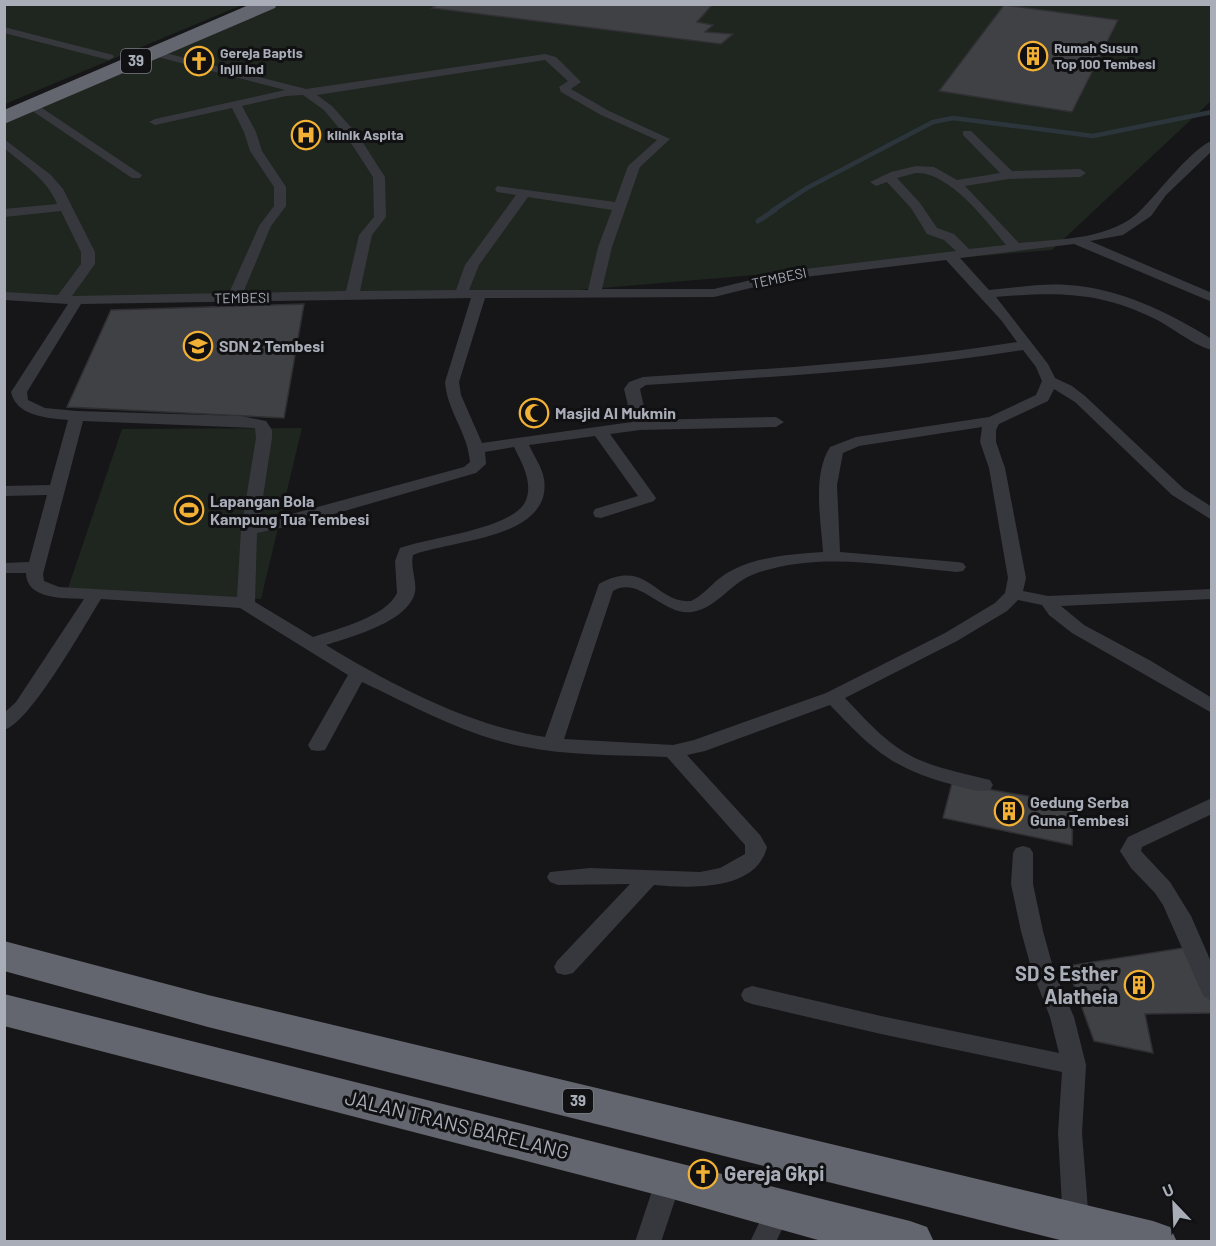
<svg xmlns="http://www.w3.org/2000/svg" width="1216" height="1246" font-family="Barlow,sans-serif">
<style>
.green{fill:#1e261f}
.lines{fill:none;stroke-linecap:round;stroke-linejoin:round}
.stream-far1{stroke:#2c353c;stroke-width:4.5}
.stream{stroke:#2c353c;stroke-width:5}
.building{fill:#404145;stroke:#303034;stroke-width:1.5}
.street{fill:#37383d;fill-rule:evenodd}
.highway{fill:#63666e;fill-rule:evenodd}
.labels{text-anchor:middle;stroke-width:6;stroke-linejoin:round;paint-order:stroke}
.far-poi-label{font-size:14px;font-weight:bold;fill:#a8adb8;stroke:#111113;text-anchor:start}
.far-street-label{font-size:14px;fill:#a8adb8;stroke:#111113}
.shield{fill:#111113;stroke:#7b7e86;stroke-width:1.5}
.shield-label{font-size:15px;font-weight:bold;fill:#a8adb8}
.poi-label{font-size:16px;font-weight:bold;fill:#a8adb8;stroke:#111113;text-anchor:start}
.near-poi-label{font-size:20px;font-weight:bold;fill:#a8adb8;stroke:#111113;text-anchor:end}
.near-street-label{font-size:20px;fill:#a8adb8;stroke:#111113}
</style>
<rect width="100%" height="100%" fill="#161618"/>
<g class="green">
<polygon points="5,5 242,5 5,104"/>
<polygon points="276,5 1211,5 1211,101 1052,250 484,298 84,301 5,295 4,123"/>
<polygon points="302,428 261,599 67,591 122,429"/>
</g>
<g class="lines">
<polyline class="stream-far1" points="772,211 807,188 933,122 953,118 1093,136 1212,112"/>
<polyline class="stream" points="758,221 775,210"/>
</g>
<g class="building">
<polygon points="438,4 713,4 697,22 713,25 705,32 733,34 721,44 432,8"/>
<polygon points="1004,5 1118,20 1072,112 939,91"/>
<polygon points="304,304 284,418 67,407 111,310"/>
<polygon points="952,783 1073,804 1072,845 943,818"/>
<polygon points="1189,947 1212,1004 1212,1013 1145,1014 1153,1053 1094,1041 1067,966"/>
</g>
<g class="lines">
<g class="street">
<polygon points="4,27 113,55 114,57 109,60 4,33"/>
<path d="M154,50L306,89L545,54L556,57L581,82L571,89L609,111L670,139L640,167L612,247L602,289H714L788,271L956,251L944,240L927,234L911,208L887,182L876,186L870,182L891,172L916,166L934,167L957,180L1000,173L963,135V131H971L1012,171L1080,169L1086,173L1080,177L1009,179L965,186L1019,243C1059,239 1113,240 1142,209C1157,194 1193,147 1212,141V151L1166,195L1151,216L1123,235L1090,241L1212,293V302L1074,244L960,258L989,290C1014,288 1041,283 1067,285C1120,288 1167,312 1212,339V350C1194,346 1172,327 1155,319C1099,291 1056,292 996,297L1048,364L1055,378L1072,386L1085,396L1184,489L1212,507V520L1172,495L1075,402L1054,389L1048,401L999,424L996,430V442L1005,468L1026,578L1023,591L1048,596L1212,589V599L1061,606L1084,625L1151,661L1212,698V713L1072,633L1049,615L1042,605L1018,600L1007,611L957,641L845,698C868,722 890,748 922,761C944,770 967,774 990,780L993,785L990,790C978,793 965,788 954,785C892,769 872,749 830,705L705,751L687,755L760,835L767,847C756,892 690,888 654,885L573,973L565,975L557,973L554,967L557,961L630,884L558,885L550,882L547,877L550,872L590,868L700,872L720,868L745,854V845L667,757C619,755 568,756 520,746C465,735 413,706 362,682L325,750L318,751L311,750L308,745L348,675L240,608L101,599C84,626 30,723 4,730V713L16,702L84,599C65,598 26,600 26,573H4V563L29,562L47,495L4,496V486L50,485L68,420C47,418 16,416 11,392L68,304L4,300V292L58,295L81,264V252L61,211L4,217V209L57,204C48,180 24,165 4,148V139L51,175L63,189L95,252V264L72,296L229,293L259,226L274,206V187L250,151L244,132L232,108L155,125L149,122L155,119L285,90L150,55L149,53ZM545,60L568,81L559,87L561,92L601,115L657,140L628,166L615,202L497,186L495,189L497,192L516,195L465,265L456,290L360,291L372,235L386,217L385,177L358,135L332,106L317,95ZM303,95L324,110L349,140L373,177L374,217L359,235L346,291L243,293L271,226L286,206V187L262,151L256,132L242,106L286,96ZM916,173C950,172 986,221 1006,245L969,249L954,234L937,228L920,203L897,178ZM528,197L612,210L598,247L588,290H469L479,265ZM946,260L1001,320L1017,342C893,362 768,369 643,377L629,382L624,389L632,422L482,443L461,395L459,382L485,298L714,297L788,279ZM471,298L445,382C447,411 468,433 470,462L464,467L259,523L272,438V430L266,421L241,416L77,411L45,408L28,400L27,392L81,304ZM1023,350L1036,367L1042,381L1036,395L989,417L856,437L830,447C812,475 821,520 823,552C791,554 751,557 724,575C712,583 704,595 691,601C655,604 648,557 599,584L545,737C470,726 390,684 326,645C350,637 409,622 415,592C417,580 410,568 413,555C451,540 553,539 544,479C542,467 534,456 529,445L595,436L638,496L595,509L593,513L595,517L601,518L654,501L656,498L610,434L640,430L776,427L784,422L776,417L647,420L640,389L646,385C772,377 898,370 1023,350ZM83,421L255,428L256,438L241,530L237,597L59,587L44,581L43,574ZM982,427L980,442L989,468L1008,578L1005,593L995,603L945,633L826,693L694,740L673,745L564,739L613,591C640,575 662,616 692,612C718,608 730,582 757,573C820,551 892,566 957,572L963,571L966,567L963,563L957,562L840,552L837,485L843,453L859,446ZM514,447C522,463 533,482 526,500C515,529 429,537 400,548L395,561L397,593C386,617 337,629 313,637L255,602L257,533L303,523L476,473L486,464L485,452Z"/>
<polygon points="32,103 36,104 142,175 140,178 132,178 28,108 26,106"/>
<polygon points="1212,798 1212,814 1142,847 1141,851 1170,882 1191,916 1212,964 1212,999 1204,997 1201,991 1163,905 1155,893 1131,868 1120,851 1128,837"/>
<polygon points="1023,846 1030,848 1033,853 1033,884 1043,931 1054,971 1074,1017 1086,1065 1082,1133 1089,1223 1085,1231 1076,1234 1067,1231 1063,1223 1058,1133 1062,1072 881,1034 752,1004 744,1001 741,995 744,989 752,986 881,1016 1059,1053 1050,1017 1032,971 1021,931 1011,884 1013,853 1016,848"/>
<polygon points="669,1168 678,1172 682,1179 661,1242 635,1242 656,1179 660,1172"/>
<polygon points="778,1199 787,1202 791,1210 776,1242 750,1242 769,1202"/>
</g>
<g class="highway">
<polygon points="251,4 277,4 275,8 4,124 4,110"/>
<polygon points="4,941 208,995 1153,1221 1170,1227 1177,1242 1068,1242 208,1027 4,971"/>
<polygon points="4,994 910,1221 927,1227 934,1242 825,1242 669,1198 4,1026"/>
</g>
</g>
<defs>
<g id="building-ring" transform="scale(1.5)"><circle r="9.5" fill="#111113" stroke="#f2b134" stroke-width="1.5"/><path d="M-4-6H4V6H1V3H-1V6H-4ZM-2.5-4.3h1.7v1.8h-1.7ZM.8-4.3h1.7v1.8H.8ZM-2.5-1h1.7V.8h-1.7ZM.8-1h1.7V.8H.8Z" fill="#f2b134"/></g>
<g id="church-ring" transform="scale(1.5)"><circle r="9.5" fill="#111113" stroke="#f2b134" stroke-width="1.5"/><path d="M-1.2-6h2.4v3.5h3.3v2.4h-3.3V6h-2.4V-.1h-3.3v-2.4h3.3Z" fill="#f2b134"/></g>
<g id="hospital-ring" transform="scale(1.5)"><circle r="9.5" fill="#111113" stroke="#f2b134" stroke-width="1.5"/><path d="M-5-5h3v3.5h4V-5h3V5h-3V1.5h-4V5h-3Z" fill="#f2b134"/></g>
<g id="school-ring" transform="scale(1.5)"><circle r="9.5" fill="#111113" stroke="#f2b134" stroke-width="1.5"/><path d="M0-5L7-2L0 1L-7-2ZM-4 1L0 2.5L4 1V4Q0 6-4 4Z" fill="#f2b134"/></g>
<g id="mosque-ring" transform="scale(1.5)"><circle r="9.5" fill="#111113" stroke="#f2b134" stroke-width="1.5"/><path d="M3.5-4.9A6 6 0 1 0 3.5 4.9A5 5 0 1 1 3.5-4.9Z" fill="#f2b134"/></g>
<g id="stadium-ring" transform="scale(1.5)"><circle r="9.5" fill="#111113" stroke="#f2b134" stroke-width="1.5"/><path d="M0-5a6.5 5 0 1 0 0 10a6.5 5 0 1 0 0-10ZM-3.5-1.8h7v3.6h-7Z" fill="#f2b134"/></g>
</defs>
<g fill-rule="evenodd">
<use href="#building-ring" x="1033" y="56"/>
<use href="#church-ring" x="199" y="61"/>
<use href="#hospital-ring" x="306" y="135"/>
<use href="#school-ring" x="198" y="346"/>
<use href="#mosque-ring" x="534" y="413"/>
<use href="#stadium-ring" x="189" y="510"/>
<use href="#building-ring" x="1009" y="811"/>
<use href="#building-ring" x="1139" y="985"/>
<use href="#church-ring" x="703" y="1174"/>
</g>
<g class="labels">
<g class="far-poi-label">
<text x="1054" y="53">Rumah Susun<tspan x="1054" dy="16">Top 100 Tembesi</tspan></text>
<text x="220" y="58">Gereja Baptis<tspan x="220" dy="16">Injil Ind</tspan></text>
<text x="327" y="140">klinik Aspita</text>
</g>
<g class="far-street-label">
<text transform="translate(779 278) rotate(-12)" y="5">TEMBESI</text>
<text transform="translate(242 298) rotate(-1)" y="5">TEMBESI</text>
</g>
<g class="shield">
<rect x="121" y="49" width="30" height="24" rx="4.5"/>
<rect x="563" y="1089" width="30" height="24" rx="4.5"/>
</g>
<g class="shield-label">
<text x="136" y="66">39</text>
<text x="578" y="1106">39</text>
</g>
<g class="poi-label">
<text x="219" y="352">SDN 2 Tembesi</text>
<text x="555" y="419">Masjid Al Mukmin</text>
<text x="210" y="507">Lapangan Bola<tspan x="210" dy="18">Kampung Tua Tembesi</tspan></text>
<text x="1030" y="808">Gedung Serba<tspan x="1030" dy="18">Guna Tembesi</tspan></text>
</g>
<g class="near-poi-label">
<text x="1118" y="981">SD S Esther<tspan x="1118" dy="23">Alatheia</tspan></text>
<text x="724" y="1181" text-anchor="start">Gereja Gkpi</text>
</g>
<g class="near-street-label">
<text transform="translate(457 1125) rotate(14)" y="7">JALAN TRANS BARELANG</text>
</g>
</g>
<rect width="1216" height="1246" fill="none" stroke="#a8adb8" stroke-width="12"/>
<g transform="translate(1174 1204) rotate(337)" stroke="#111113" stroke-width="4.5" paint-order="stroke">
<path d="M0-4.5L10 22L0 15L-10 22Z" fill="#a8adb8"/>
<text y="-9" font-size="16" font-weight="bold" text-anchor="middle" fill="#a8adb8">U</text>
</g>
</svg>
